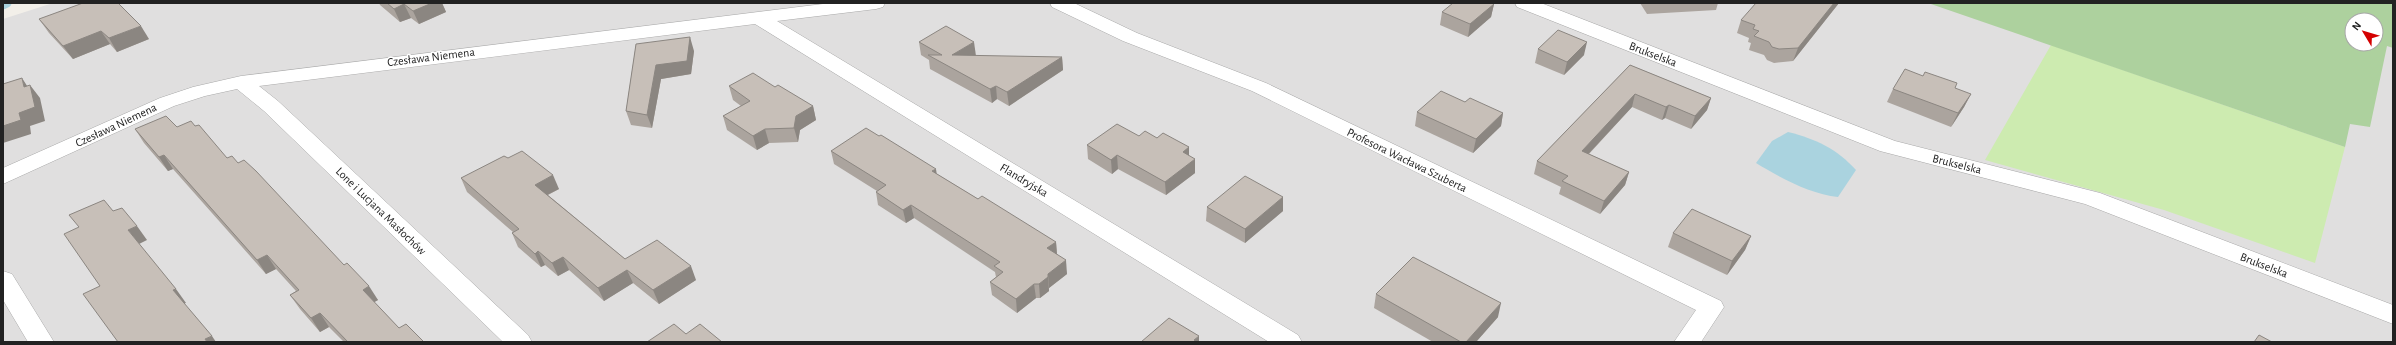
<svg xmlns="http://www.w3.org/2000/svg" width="2396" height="345" font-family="'Alegreya Sans',sans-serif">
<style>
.residential{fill:#e0dfdf;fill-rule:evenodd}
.grass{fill:#cdebb0}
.forest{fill:#add19e;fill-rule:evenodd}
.water{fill:#aad3df}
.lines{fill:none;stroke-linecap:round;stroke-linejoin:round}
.stream{stroke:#aad3df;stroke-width:9}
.street-casing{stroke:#a9a9a9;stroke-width:1}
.street{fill:#fff;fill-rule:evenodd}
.wall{fill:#aba49e}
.shaded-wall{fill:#8b8681}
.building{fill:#c7bfb8;stroke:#8b8681}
.labels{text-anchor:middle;stroke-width:3;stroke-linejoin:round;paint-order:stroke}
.street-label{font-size:12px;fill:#222;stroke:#fff}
</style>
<rect width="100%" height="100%" fill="#f2efe9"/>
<path class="residential" d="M53,3H2393V342H3V19ZM2352,20H2376V44H2352Z"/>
<polygon class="grass" points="2051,45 2345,147 2315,263 2164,210 1985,160"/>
<path class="forest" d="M1928,3H2393V48L2387,46L2370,127L2350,124L2345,147ZM2352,20H2376V44H2352Z"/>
<path class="water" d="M1788,132C1816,139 1837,149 1856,170L1838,197C1810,194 1779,177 1756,163L1772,141Z"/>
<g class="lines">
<polyline class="stream" points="3,5 7,3"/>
<g class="street-casing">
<g id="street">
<polygon points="831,3 885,3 883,7 876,9 777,21 1298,335 1302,342 1269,342 755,24 259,86 278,101 528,335 532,342 503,342 264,111 237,89 205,96 174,106 3,184 3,168 160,98 193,87 241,76"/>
<polygon points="1050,3 1074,3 1137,33 1266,83 1721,301 1724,307 1701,342 1674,342 1696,310 1252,91 1123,41 1052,7"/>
<polygon points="1515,3 1541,3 1895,141 2100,193 2393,305 2393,324 2085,204 1880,151 1517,7"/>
<polygon points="3,271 12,274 54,342 28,342 3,300"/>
</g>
</g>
<use href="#street" class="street"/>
</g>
<g class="wall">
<polygon points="379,3 442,3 446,12 419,24 411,18 400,22 380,5"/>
<polygon points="1640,3 1718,3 1716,10 1647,14"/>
<polygon points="1839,3 1793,61 1774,63 1767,60 1764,55 1749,50 1751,43 1748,42 1749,38 1737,33 1741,20"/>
<polygon points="1494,4 1491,17 1468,37 1440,25 1442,12"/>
<polygon points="39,19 149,39 117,52 110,44 73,59 49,33"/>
<polygon points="919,42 976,56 1062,57 1063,70 1009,106 997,99 992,103 930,69 929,60 921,55"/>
<polygon points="636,44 694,51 691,74 661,79 652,128 631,125 626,111"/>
<polygon points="1538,49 1584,55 1564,75 1535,63"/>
<polygon points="1630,65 1711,98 1707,110 1691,129 1665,118 1662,120 1632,107 1589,154 1629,172 1625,185 1600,214 1559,194 1561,187 1534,174 1537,161"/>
<polygon points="729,86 775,87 813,106 816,120 800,130 798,142 769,143 757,150 727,130 723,116 741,106 733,100"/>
<polygon points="1893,89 1971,94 1964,107 1951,127 1887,102"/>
<polygon points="1465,102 1503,113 1501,126 1473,153 1415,126 1417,112"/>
<polygon points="177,127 227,158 378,300 374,302 399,328 424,342 344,342 329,327 320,332 300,309 290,295 296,291 276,269 266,274 173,169 168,171 144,143 135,129"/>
<polygon points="1139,136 1157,138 1189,147 1189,155 1195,173 1166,195 1118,169 1112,174 1088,159 1087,145"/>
<polygon points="831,151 937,174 978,199 1056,242 1057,254 1067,274 1049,288 1049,291 1040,298 1036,298 1017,313 992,295 990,282 996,277 995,272 914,218 906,223 878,205 876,192 877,191 834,164"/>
<polygon points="508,158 559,189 548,195 625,259 696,280 659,304 633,283 604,301 569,270 558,276 545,265 541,267 518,247 512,233 513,232 467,192 461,178"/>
<polygon points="1283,197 1283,211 1245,243 1206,221 1207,207"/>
<polygon points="1673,233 1751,236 1745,250 1727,275 1668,247"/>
<polygon points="1376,294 1498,317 1476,342 1433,342 1374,308"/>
</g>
<g class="shaded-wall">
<polygon points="432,3 442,3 446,12 419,24 413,11"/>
<polygon points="1834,3 1839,3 1793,61 1798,48"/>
<polygon points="404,4 411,18 400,22 394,9"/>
<polygon points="1494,4 1491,17 1468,37 1470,24"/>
<polygon points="141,26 149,39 117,52 109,38"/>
<polygon points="101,31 110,44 73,59 63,46"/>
<polygon points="690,37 694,51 691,74 661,79 652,128 647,115 656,65"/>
<polygon points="974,42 976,56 952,55"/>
<polygon points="1587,42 1584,55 1564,75 1567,62"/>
<polygon points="1062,57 1063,70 1009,106 1007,92"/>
<polygon points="22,78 31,92 30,85 40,98 45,121 30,126 31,134 3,143 3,126 19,113 24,87"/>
<polygon points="996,86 997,99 992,103 990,89"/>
<polygon points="1635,94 1632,107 1579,164 1582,151"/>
<polygon points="1971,94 1964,107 1951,127 1958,113"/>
<polygon points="1711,98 1707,110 1691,129 1695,116"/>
<polygon points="1669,105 1665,118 1662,120 1666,107"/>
<polygon points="813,106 816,120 800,130 798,142 794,128 796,116"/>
<polygon points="1503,113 1501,126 1473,153 1476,139"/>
<polygon points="765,129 769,143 757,150 753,136"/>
<polygon points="1189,147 1189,161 1183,152"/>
<polygon points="164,155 173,169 168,171 159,157"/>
<polygon points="1117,155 1118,169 1112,174 1111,160"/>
<polygon points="1195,159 1195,173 1166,195 1165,182"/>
<polygon points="936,169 938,182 932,171"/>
<polygon points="1629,172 1625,185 1600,214 1604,201"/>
<polygon points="553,175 559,189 541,198 535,185"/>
<polygon points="1283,197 1283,211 1245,243 1245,229"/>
<polygon points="911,205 914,218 906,223 903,210"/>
<polygon points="137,226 147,240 139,244 128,230"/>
<polygon points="1751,236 1745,250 1727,275 1732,261"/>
<polygon points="1056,242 1057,255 1047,248"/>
<polygon points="538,251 545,265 541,267 535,254"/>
<polygon points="267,255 276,269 266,274 257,260"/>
<polygon points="563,257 569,270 558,276 552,263"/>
<polygon points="1066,260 1067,274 1049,288 1048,274"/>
<polygon points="691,266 696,280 659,304 653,290"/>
<polygon points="627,270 633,283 604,301 598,288"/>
<polygon points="1048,277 1049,291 1040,298 1039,284"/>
<polygon points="1034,284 1036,298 1017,313 1016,299"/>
<polygon points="369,286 378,300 371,304 363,290"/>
<polygon points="176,289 186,303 183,304 173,290"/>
<polygon points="1501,303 1498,317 1476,342 1466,342"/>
<polygon points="320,313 329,327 320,332 311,318"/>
<polygon points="212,336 216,342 207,342 205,339"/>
<polygon points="1199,336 1199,342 1194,342 1194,340"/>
</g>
<g class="building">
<polygon points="83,3 118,3 141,26 109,38 101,31 63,46 39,19"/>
<polygon points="387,3 432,3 413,11 404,4 394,9"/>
<polygon points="1453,3 1491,3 1494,4 1470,24 1442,12"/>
<polygon points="1756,3 1834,3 1798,48 1779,49 1772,47 1769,42 1754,36 1759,31 1753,29 1755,25 1741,20"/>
<polygon points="946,26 974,42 952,55 1062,57 1007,92 996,86 990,89 928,55 942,55 919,42"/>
<polygon points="1558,30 1587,42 1567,62 1538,49"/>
<polygon points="690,37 687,61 656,65 647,115 626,111 636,44"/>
<polygon points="1630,65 1711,98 1695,116 1669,105 1666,107 1635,94 1582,151 1629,172 1604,201 1562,181 1568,176 1537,161"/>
<polygon points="1905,69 1923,76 1925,72 1957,83 1955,88 1971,94 1958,113 1893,89"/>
<polygon points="753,73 775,87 778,85 813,106 796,116 794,128 765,129 753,136 723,116 750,101 729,86"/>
<polygon points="22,78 24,87 30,85 35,107 19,113 21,120 3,126 3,84"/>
<polygon points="1441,91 1465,102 1470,98 1503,113 1476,139 1417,112"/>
<polygon points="166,116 177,127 191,121 195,126 199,125 227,158 232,156 238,163 244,160 256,171 344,265 347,263 369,286 363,290 399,328 406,324 424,342 348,342 320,313 311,318 290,295 299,290 267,255 257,260 164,155 159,157 135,129"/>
<polygon points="1117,124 1139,136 1145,131 1157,138 1163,133 1189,147 1183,152 1195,159 1165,182 1117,155 1111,160 1087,145"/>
<polygon points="866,128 879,136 881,135 936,169 932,171 978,199 982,196 1056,242 1047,248 1066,260 1048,274 1048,277 1039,284 1034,284 1016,299 990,282 1003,272 994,266 1000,262 911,205 903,210 876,192 886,185 831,151"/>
<polygon points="522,151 553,175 535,185 625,259 657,240 691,266 653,290 627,270 598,288 563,257 552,263 538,251 535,254 512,233 519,229 461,178 504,156 508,158"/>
<polygon points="1245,176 1283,197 1245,229 1207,207"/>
<polygon points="104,200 113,211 122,208 137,226 128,230 176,289 173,290 212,336 205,339 207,342 118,342 83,294 100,286 64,234 79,227 69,215"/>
<polygon points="1692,209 1751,236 1732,261 1673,233"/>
<polygon points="1413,257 1501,303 1466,342 1461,342 1376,294"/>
<polygon points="1169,318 1199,336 1194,340 1197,342 1141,342"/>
<polygon points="674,324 686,334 700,324 722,342 647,342"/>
<polygon points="2259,335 2272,342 2254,342"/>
</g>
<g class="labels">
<g class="street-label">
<text transform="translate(1653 54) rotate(21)" y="4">Brukselska</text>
<text transform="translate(431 57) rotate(-7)" y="4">Czesława Niemena</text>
<text transform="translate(116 125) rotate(-25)" y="4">Czesława Niemena</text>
<text transform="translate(1407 160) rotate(26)" y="4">Profesora Wacława Szuberta</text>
<text transform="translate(1957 164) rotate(14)" y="4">Brukselska</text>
<text transform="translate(1024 180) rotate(31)" y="4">Flandryjska</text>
<text transform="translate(381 211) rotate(44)" y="4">Lone i Lucjana Masłochów</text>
<text transform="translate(2264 265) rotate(21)" y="4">Brukselska</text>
</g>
</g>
<rect width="2396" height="345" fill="none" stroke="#222222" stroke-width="8"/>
<g transform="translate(2364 32) rotate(308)"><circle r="19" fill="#ffffff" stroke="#a7a7a7"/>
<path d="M0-3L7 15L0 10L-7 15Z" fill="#d40000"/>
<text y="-6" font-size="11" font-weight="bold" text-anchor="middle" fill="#222222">N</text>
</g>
</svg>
